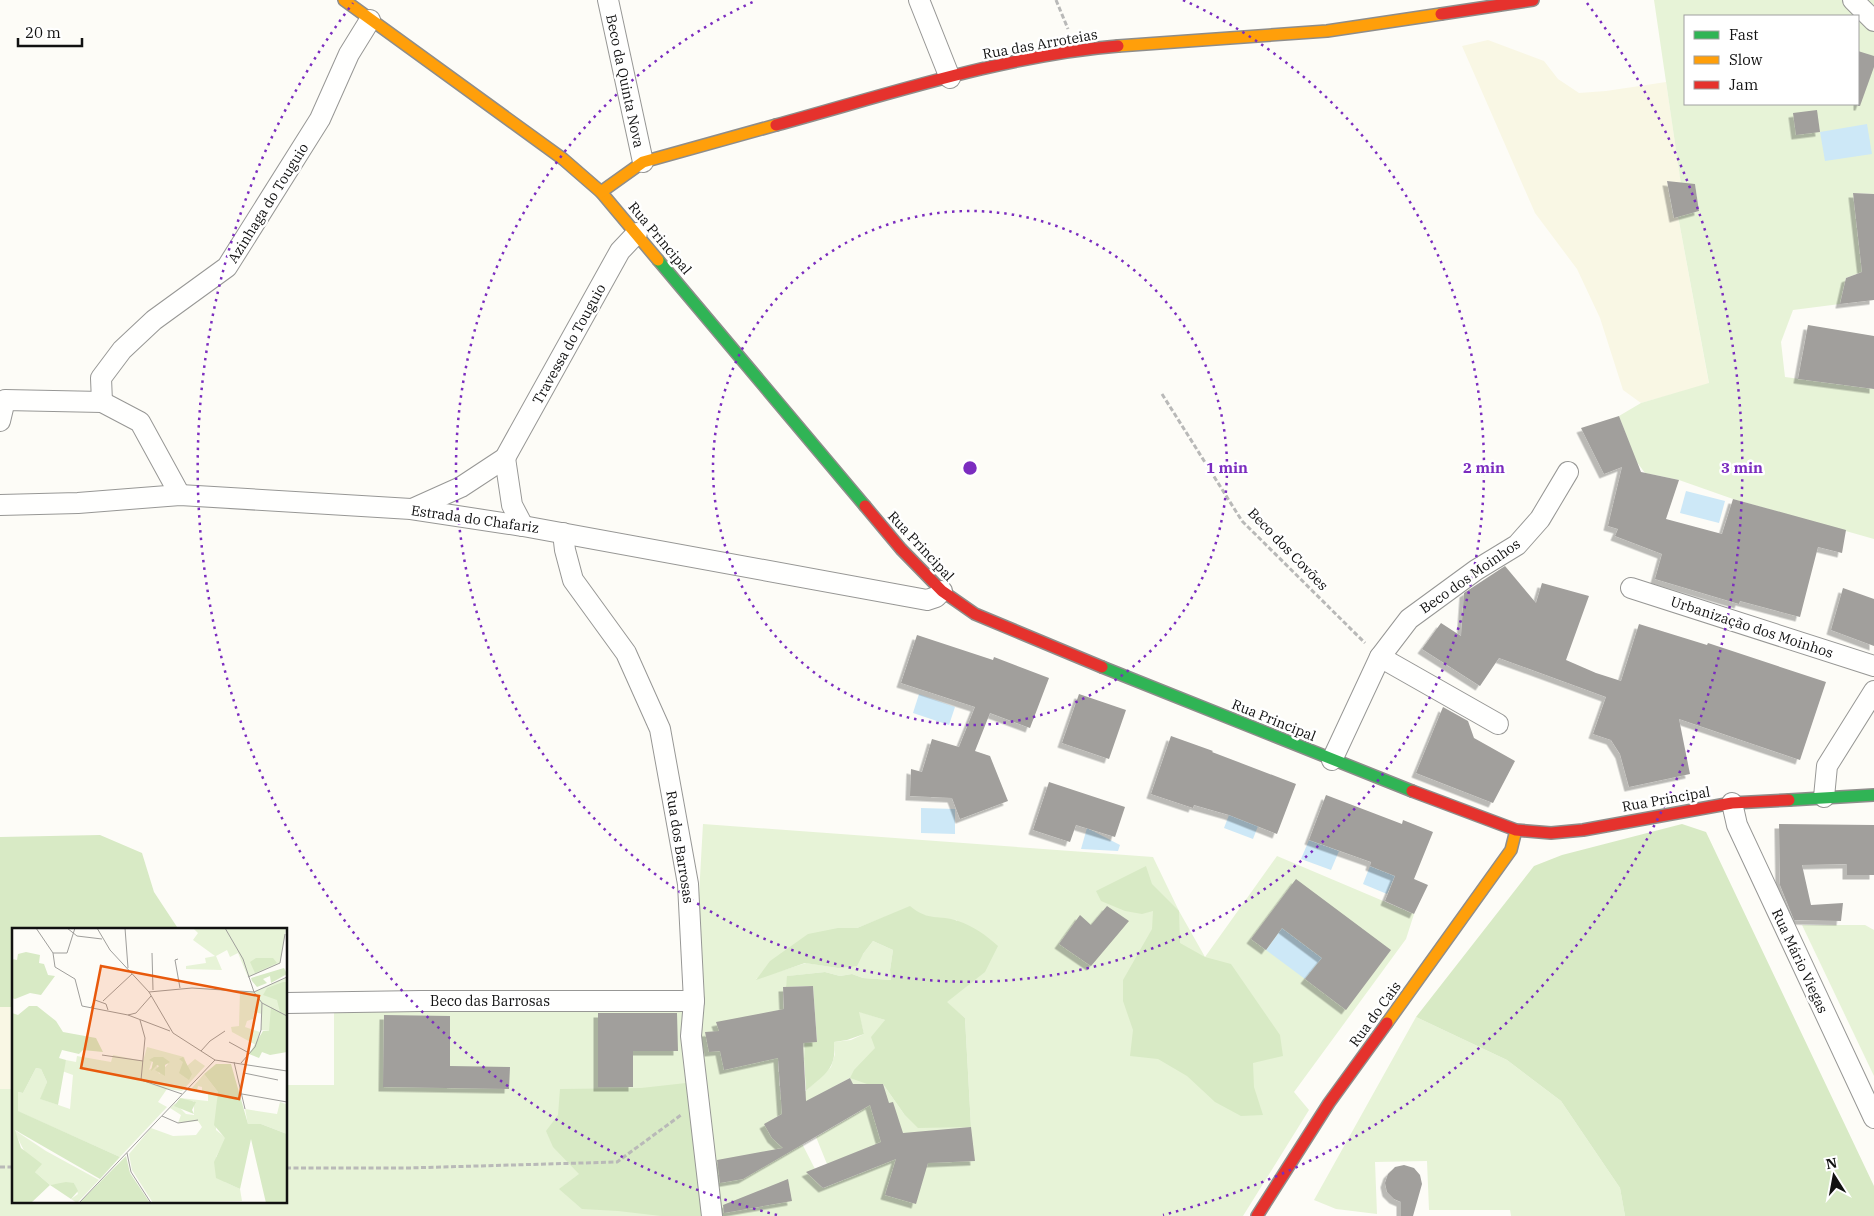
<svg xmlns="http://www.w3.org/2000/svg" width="1874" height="1216" font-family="'IBM Plex Serif',serif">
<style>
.farmland{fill:#f9f7e4}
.green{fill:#e7f3d7;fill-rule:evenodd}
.forest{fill:#d8eac5}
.water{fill:#cde8f7}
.building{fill:#a19f9c;filter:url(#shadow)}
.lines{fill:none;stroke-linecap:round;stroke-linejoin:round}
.street-casing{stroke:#979795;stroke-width:22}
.fast-casing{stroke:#8e8d8b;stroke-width:14}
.slow-casing{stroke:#8e8d8b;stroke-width:14}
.jam-casing{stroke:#8e8d8b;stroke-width:14}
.path{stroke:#b9b9b8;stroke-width:3;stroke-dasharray:5 2.5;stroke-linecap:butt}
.street{stroke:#fffffe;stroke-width:20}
.fast{stroke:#30b455;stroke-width:11}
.slow{stroke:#ff9f0a;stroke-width:11}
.jam{stroke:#e5322d;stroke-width:11}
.ring{fill:none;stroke:#7b2cbf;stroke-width:2.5;stroke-dasharray:2.5 5}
.labels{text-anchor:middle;stroke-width:5;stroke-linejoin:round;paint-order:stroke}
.street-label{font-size:14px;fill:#111;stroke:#fff}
.inset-road{fill:none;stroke:#9f9e9b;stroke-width:1}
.view{fill:#e8590c;fill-opacity:0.15;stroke:#e8590c;stroke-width:2.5}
.inset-edge{fill:none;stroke:#111;stroke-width:2.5}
.centre{fill:#7b2cbf;stroke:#fff;stroke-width:2.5}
.ring-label{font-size:15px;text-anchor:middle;font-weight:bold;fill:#7b2cbf;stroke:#fff;stroke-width:5;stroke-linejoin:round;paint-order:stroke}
</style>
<defs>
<filter id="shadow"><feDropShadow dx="-4.5" dy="4.5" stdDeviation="0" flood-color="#0004"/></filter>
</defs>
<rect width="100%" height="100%" fill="#fdfcf7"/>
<g class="farmland">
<polygon points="1488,40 1544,61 1558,79 1579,93 1606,91 1666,82 1681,183 1667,181 1673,216 1678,216 1709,384 1641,403 1623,390 1600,318 1577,269 1535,213 1462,46"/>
<rect x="0" y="1007" width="14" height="82"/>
</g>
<g class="green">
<path d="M1654,0H1874V194L1853,193L1862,272L1846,278L1840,304L1793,310L1781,342L1785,377L1874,389V539L1733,499L1679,480L1645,473L1636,461L1619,416L1641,403L1709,383L1678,216L1699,211L1695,184H1681ZM1685,16H1858V104H1685Z"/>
<path d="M703,824L1153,857L1179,911L1205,957L1277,856L1414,914L1406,939L1294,1092L1309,1110L1243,1216H0V1089H14V1202H286V1085H334V1002L693,1001ZM910,907C925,919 938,918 957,920L958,992L946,1002L965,1018L971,1127L904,1114L883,1084H867L875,1048L885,1020L858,1011L864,1034L851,1040L834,1042L835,1054L831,1067L806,1091L780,1092L778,1061L804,1059L805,1042L784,1016L783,988L786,987L788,976L825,972L840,976L852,974L863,978L891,980L890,970L893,950L873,941L863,954L838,968L806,963L756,979L857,928ZM850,1078L862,1110L816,1137L827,1164L870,1147L878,1166L823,1188L814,1179L815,1169L793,1126L765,1124Z"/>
<polygon points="1802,925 1865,925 1874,930 1874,1076"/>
<polygon points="1416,1017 1507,1060 1561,1101 1620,1188 1625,1216 1511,1216 1510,1210 1429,1210 1427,1161 1375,1162 1377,1214 1336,1209 1314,1200"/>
</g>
<g class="forest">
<polygon points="1682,824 1706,832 1874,1186 1874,1216 1625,1216 1620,1188 1561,1101 1507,1060 1416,1017 1534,866 1562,855"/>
<polygon points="100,835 142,853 154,892 179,930 14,930 14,1007 0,1007 0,837"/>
<polygon points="1146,866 1152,884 1179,911 1180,943 1205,957 1231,964 1280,1035 1283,1056 1253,1063 1254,1087 1263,1115 1241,1116 1215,1102 1187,1076 1158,1059 1130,1056 1133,1030 1123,1001 1123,980 1152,929 1153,911 1142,914 1125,911 1101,901 1096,891"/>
<path d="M910,906C929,922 939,914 958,921C973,926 986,935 998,946L985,972L947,1002L965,1018L971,1127L918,1128L904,1114L883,1084H867L850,1078L854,1070L875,1048L871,1037L885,1020L859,1012L864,1034L847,1040L834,1042C837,1070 824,1074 806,1091L804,1059L805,1042H817L813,986L786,987L787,976L825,972L840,976L852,974L863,978L891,980L890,970L893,950L873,941L863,954L857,966L838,968L805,963L756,980L770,961L808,934L838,928H857Z"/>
<polygon points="695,1082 712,1216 661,1216 618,1211 582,1209 559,1189 579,1174 553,1147 546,1131 558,1115 560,1089 641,1088"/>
</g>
<g class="water">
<polygon points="1867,124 1872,154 1825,161 1820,132"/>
<polygon points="1686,491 1725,501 1719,523 1680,513"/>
<polygon points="919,694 955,707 949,725 913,713"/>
<polygon points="921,808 955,809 955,834 921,833"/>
<polygon points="1229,815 1258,826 1253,839 1224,828"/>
<polygon points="1087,828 1120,845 1118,851 1081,849"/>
<polygon points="1309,840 1339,851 1331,870 1301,859"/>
<polygon points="1370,866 1395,876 1387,894 1363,884"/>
<polygon points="1282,928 1322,958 1305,979 1266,950"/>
</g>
<g class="building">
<polygon points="1858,51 1874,56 1874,67 1860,106 1858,106"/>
<polygon points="1817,110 1820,132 1796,135 1793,113"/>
<polygon points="1667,181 1695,184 1699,211 1674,218"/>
<polygon points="1853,193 1874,194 1874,300 1840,304 1846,278 1862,272"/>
<polygon points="1808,325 1874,336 1874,389 1798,379"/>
<polygon points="1619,416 1641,472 1679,480 1666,519 1722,534 1733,499 1846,530 1842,553 1818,547 1800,617 1740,601 1739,604 1655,579 1662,554 1615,536 1618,529 1608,526 1622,467 1604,474 1581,428"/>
<polygon points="1505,566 1536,603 1542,583 1589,596 1566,660 1596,673 1621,681 1639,624 1707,645 1708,643 1826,682 1800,760 1679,719 1690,774 1629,787 1620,754 1611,740 1593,734 1606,697 1499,658 1480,686 1422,649 1441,623 1461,636 1464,593"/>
<polygon points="1843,588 1874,599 1874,646 1831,630"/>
<polygon points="917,635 993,660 994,657 1049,678 1030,728 990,713 975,751 990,756 1008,801 960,819 952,798 910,796 911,769 922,772 932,739 959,747 975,707 901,683"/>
<polygon points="1079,694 1126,710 1109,759 1062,743"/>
<polygon points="1443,707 1468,721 1474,738 1515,761 1493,803 1416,773"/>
<polygon points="1171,736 1213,751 1212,752 1296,784 1277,834 1229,815 1194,805 1193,808 1151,794"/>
<polygon points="1049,782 1125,807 1115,837 1076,825 1070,842 1033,830"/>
<polygon points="1326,795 1402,824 1403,820 1433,832 1414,879 1428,885 1414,914 1385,901 1395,876 1370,866 1371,862 1309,840"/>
<polygon points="1779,824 1874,825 1874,875 1847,875 1847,864 1802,865 1811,905 1843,903 1841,921 1794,920 1780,885"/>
<polygon points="1296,879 1391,950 1346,1010 1305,979 1322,958 1282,928 1266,950 1251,939"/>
<polygon points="1107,906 1129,921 1091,966 1059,944 1080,915 1091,925"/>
<polygon points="813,986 817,1042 803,1043 806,1101 850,1078 853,1084 883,1084 889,1103 893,1102 903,1133 971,1127 975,1161 928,1163 916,1204 885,1195 896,1159 823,1188 806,1172 881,1142 870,1105 743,1179 720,1183 717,1160 783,1148 772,1138 764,1124 782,1114 778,1058 724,1070 720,1051 709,1052 705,1032 719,1031 716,1022 784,1009 783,987"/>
<polygon points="598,1013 677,1013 678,1051 633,1051 633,1087 598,1087"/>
<polygon points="384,1015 450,1016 450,1066 510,1067 509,1089 383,1087"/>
<polygon points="1404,1165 1414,1168 1420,1175 1422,1184 1413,1216 1401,1216 1401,1202 1394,1199 1387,1192 1385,1183 1388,1174 1395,1167"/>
<polygon points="788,1179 792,1201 724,1213 723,1205"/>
</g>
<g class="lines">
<g class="street-casing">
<g id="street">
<polyline points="608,0 643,162"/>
<polyline points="919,0 950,78"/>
<polyline points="1853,0 1874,21"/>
<polyline points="102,402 101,378 122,350 154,320 227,267 320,119 349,54 370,20"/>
<polyline points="0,421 5,400 102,402 140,422 180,495"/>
<polyline points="505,458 512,505 523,526"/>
<polyline points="0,505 78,503 180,495 411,509 523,526 927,600 936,597 942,591"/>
<polyline points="412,509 461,487 505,458 620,251 637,233"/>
<polyline points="563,533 565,550 573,580 626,653 660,729 688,884 694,1001 691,1036 712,1216"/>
<polyline points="1631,588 1874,666"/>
<polyline points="1380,657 1498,724"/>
<polyline points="1332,760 1380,657 1409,619 1476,570 1517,545 1540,519 1568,472"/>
<polyline points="1824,797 1827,766 1874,691"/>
<polyline points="1732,803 1737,825 1874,1118"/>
<polyline points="286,1003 421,1001 694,1001"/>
</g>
</g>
<g class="fast-casing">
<g id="fast">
<polyline points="658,260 865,506"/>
<polyline points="1102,667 1412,791"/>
<polyline points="1789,800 1874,795"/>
</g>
</g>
<g class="slow-casing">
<g id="slow">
<polyline points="344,0 563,159 601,192 658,260"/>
<polyline points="1118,46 1327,31 1441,14"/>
<polyline points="601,192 643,162 776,125"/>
<polyline points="1387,1023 1511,850 1516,830"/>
</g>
</g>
<g class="jam-casing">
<g id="jam">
<polyline points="1441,14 1533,0"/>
<path d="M776,125C886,95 1005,55 1118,46"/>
<polyline points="865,506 901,549 942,591 975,614 1102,667"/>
<polyline points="1412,791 1516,830 1551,833 1583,830 1732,803 1789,800"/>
<polyline points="1257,1216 1329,1103 1387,1023"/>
</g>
</g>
<g class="path">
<polyline points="1056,0 1068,29"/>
<polyline points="1162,394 1242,521 1365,643"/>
<polyline points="0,1167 14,1167"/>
<polyline points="286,1168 407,1168 617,1162 681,1115"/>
</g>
<use href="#street" class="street"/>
<use href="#fast" class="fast"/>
<use href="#slow" class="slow"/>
<use href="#jam" class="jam"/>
</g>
<g class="ring">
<circle cx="970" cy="468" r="257"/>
<path d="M1183 0A514 514 0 1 1 757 0"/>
<path d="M777 1215A772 772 0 0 1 353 3M1587 3A772 772 0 0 1 1163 1215"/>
</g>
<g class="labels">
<g class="street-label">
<text transform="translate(1040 44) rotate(-10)" y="5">Rua das Arroteias</text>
<text transform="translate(625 81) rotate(78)" y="5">Beco da Quinta Nova</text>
<text transform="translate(268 203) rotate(-58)" y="5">Azinhaga do Touguio</text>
<text transform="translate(660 238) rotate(50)" y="5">Rua Principal</text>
<text transform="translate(569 344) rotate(-61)" y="5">Travessa do Touguio</text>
<text transform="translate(475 519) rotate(8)" y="5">Estrada do Chafariz</text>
<text transform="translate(921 546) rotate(47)" y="5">Rua Principal</text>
<text transform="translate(1288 549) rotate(46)" y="5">Beco dos Covões</text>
<text transform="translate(1470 576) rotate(-35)" y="5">Beco dos Moinhos</text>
<text transform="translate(1752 627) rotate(18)" y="5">Urbanização dos Moinhos</text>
<text transform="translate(1274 720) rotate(22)" y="5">Rua Principal</text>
<text transform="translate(1666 799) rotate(-10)" y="5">Rua Principal</text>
<text transform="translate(680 847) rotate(81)" y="5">Rua dos Barrosas</text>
<text transform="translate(1800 961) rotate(65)" y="5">Rua Mário Viegas</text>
<text x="490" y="1006">Beco das Barrosas</text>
<text transform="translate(1375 1014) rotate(-54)" y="5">Rua do Cais</text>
</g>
</g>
<g transform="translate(12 928)">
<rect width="275" height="275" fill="#fdfcf7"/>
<path d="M181,0H274L268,35L236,49L226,25L218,29L215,22L204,28L210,42L174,41V38L194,35L193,30L203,28L181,12L186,5ZM275,49V88L257,103L249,102L250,86L242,84L241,91L235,93L233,99L248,104L244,117L220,104L219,99L227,98L228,63L242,64ZM135,119L172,129L175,138L183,131L193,138L170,163L155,161L146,174L155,179L108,229L5,183L6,164L11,165L24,140L29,141L35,154L29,171L58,181L61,147L50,143L54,132L64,134L65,128L99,134L101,127L131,133ZM152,130L156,136L147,146L145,137L137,142L140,133L148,135L147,131L141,132ZM192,146L206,164L204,202L214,210L204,229L213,254L228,261L230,273L141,275L120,242L117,226L139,200L161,208L184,207L190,199L186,193L166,195L169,187L158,180L163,175L174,186L182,187V173L172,174L168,170L196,173V164L190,163V159L186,158L185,162L180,160ZM268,174L274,176L275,206L249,196L236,197L233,181L265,186ZM1,201L34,223L87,252L65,275L59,271L66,266L62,255L38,257L23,244Z" fill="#e7f3d7" fill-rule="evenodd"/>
<path d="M14,24L28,27L27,35L32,36L36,47L43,48L29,67L18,65L3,71L0,70V31L5,32L6,26ZM244,30H261L265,35L243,45L238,34ZM272,40L275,46L259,55L258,48L251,51L255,55L245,59L240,53L239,50ZM271,54H275V124L258,127L250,124L247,130L237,126L251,103H257L259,79L268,84L265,72L251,67L255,60ZM17,78H25L44,93L51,104L84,110L91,124L71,122L67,126L50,122L47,130L54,132L46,177L28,171L35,154L29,141L24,140L11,165L6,164V183L108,229L88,251L3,202L9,220L30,236L23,244L38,257L19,275H0V85L6,87ZM142,129H151L158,134L153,137V148L143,142L147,138L145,137L139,143L141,134L137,132ZM171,129L180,146L177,152L167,145L171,134L167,131ZM204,136H219L236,196H249L275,206V275H254L239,211L228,261L204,250L202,234L213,210L202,197L206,164L192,146ZM168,170L184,174L180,182L182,186L162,178ZM114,228L118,245L138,275H67ZM54,254L62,255L66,263L59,271L38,257Z" fill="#d8eac5"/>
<path class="inset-road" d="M24,0L41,25L43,39L63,51L70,78L116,87L158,103M55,0L65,8L90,11M85,0L98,22L137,64L161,105L203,132L275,143M113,0L116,40M213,0L231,31L242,64M41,25H55L63,0M140,25L141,62M166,31L163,32L168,60M236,49L268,35L273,6M137,64L180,60L242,64L275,49M91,73L120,46M250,75L275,88M79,80L83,72L94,76L96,82M116,87L124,85L139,68M128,92L133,110L129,152L170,166M217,114L237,125M189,123L198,113L213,103M90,127L131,133M222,134L233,181M229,135L243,119L249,102L250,75L242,64M232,145L266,152M230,166L275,174M150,188L166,195L186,192M115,225L119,244L139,275M67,275L203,132"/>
<path class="view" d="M89,38L247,68L227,171L69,140Z"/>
<rect width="275" height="275" class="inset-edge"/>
</g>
<circle cx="970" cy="468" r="8" class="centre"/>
<g class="ring-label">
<text x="1227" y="473">1 min</text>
<text x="1484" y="473">2 min</text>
<text x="1742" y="473">3 min</text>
</g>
<rect x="1684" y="15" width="175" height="90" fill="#ffffff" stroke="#a0a0a0"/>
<rect x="1694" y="31" width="25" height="8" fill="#30b455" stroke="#a0a0a0"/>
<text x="1729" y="40" font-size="15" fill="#111111">Fast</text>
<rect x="1694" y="56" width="25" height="8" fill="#ff9f0a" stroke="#a0a0a0"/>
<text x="1729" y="65" font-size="15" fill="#111111">Slow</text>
<rect x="1694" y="81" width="25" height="8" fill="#e5322d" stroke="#a0a0a0"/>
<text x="1729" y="90" font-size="15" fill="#111111">Jam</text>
<g transform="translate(1834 1176) rotate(349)" stroke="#ffffff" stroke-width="4" paint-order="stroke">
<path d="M0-4L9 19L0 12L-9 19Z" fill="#111111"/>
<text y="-8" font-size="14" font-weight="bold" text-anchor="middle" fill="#111111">N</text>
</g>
<path d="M18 38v8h64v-8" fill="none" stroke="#111111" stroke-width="2.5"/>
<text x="25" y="38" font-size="15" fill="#111111" stroke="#ffffff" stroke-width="4" paint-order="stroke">20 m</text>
</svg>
